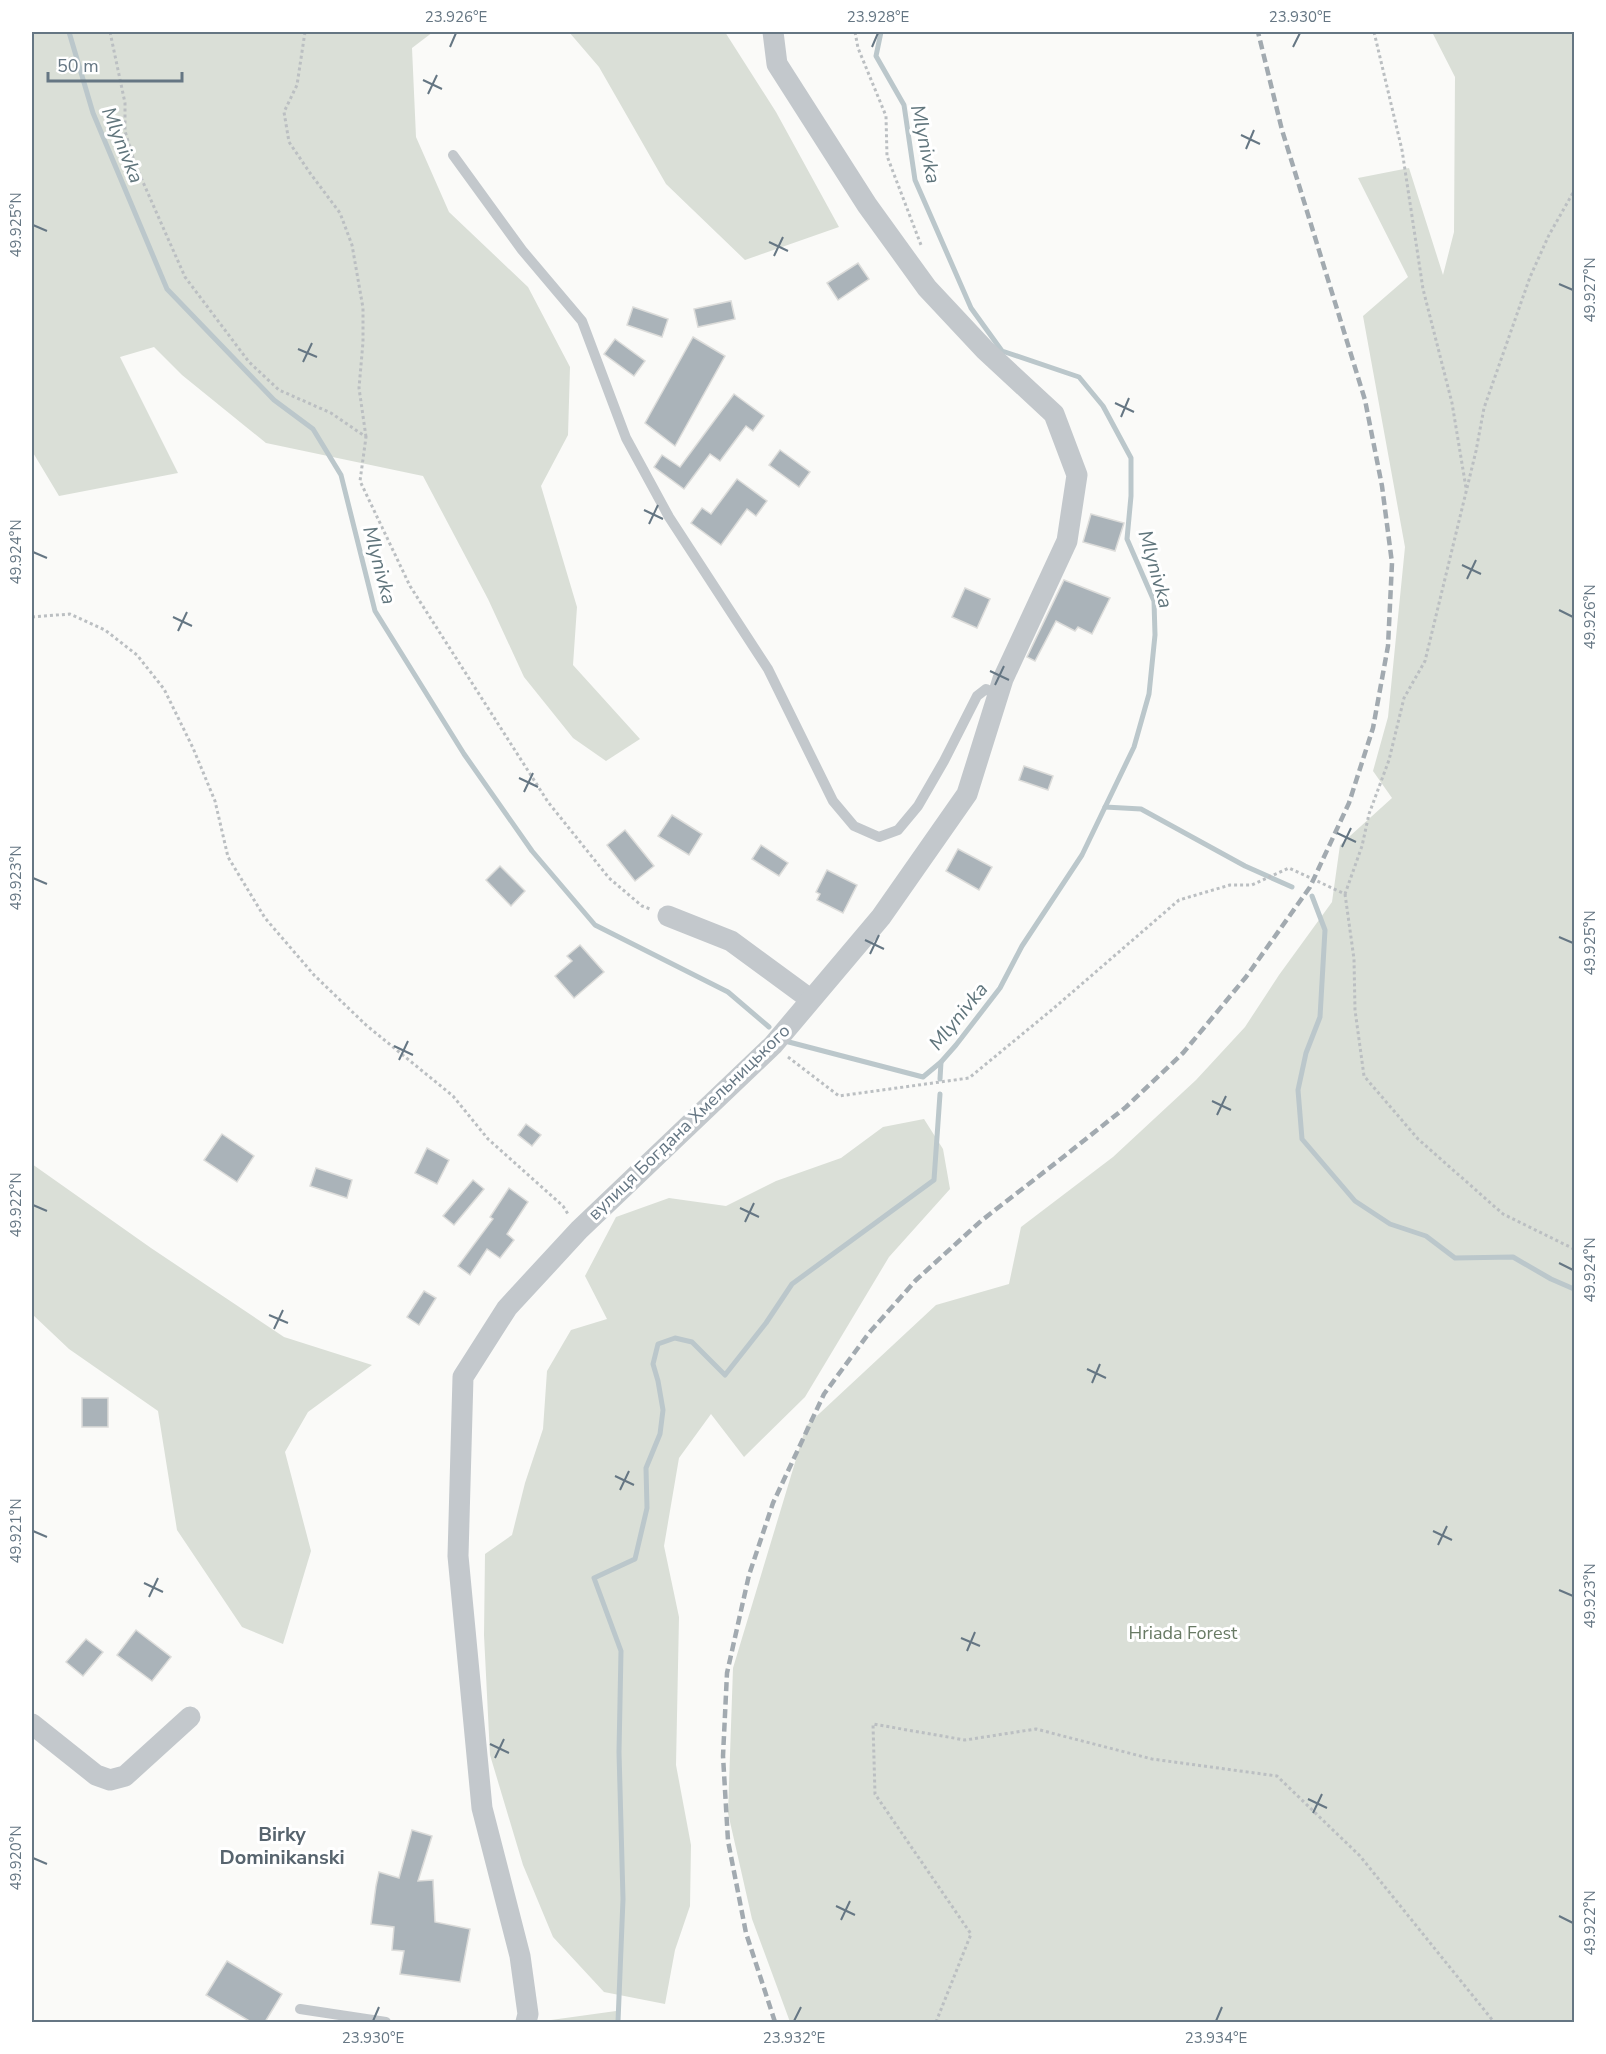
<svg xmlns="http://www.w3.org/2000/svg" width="1606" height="2054" font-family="'Nunito Sans',sans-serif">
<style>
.green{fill:#dadfd7}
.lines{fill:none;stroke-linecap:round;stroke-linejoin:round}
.stream{stroke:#bbc7cb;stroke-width:5}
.building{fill:#aab3b9;stroke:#dcdcda;stroke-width:1.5}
.path{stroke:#bbbfc2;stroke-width:3;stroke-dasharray:3 3;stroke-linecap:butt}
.lane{stroke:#c3c8cc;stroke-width:10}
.street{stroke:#c3c8cc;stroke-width:21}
.rail{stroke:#a2aab0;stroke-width:4.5;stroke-dasharray:9 4.5;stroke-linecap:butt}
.ticks{fill:none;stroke:#657683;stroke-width:2}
.labels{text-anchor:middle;stroke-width:6;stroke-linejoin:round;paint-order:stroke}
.street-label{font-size:18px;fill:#657683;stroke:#fff}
.park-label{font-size:18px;fill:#687a64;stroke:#fff}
.water-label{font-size:20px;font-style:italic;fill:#60757c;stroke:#fff}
.neighbourhood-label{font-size:20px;font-weight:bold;fill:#57646e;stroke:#fff}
.neatline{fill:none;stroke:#657683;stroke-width:2}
.ticks-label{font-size:15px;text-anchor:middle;fill:#657683}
</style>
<rect width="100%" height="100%" fill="#fafaf8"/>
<g class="green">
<polygon points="32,32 433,32 412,48 416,137 449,212 528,287 570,367 568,435 541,486 577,607 573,665 640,739 606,761 573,738 524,677 488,599 423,476 266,443 182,375 154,347 120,357 178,473 59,496 32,451"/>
<polygon points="569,32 725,32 776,112 839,227 745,260 666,184 599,67"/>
<polygon points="1432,32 1574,32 1574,2022 790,2022 752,1919 728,1813 733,1668 806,1426 936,1305 1009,1284 1021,1227 1113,1157 1196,1080 1245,1027 1279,975 1332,902 1340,845 1392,798 1373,771 1388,717 1405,547 1363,316 1408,277 1358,178 1409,168 1443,275 1454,232 1455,77"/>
<polygon points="924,1119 943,1149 950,1189 889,1257 805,1397 744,1457 711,1414 679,1458 664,1546 679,1617 676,1765 691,1845 690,1906 675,1950 665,2004 604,1992 553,1937 523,1865 490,1755 484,1635 485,1554 512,1535 525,1483 543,1429 547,1371 571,1330 607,1319 585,1276 616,1217 669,1198 726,1206 776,1181 841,1158 883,1127"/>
<polygon points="32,1164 151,1248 284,1337 372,1365 308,1412 285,1452 311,1551 283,1644 242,1627 177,1530 158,1411 69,1349 32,1314"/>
<polygon points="616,2011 621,2022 551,2022 551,2020"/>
</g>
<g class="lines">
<g class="stream">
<polyline points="69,32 93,113 167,289 274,400 313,429 341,475 375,611 464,754 532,851 595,925 728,992 769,1027"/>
<polyline points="1105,807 1141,809 1245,866 1292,887"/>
<polyline points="1312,896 1325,930 1320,1017 1306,1053 1298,1090 1302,1139 1355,1201 1390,1224 1426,1236 1455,1258 1513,1257 1551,1279 1574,1289"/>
<polyline points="785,1041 923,1077 941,1062 956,1045 1000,988 1022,946 1082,855 1134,747 1149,694 1155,635 1154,601 1127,539 1131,496 1131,458 1103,406 1079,377 1002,351 971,308 915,180 904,105 876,56 881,32"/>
<polyline points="940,1079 941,1062"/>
<polyline points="618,2022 623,1899 619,1752 621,1651 594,1578 635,1559 647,1508 646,1468 660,1434 663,1410 658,1381 653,1364 658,1344 675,1338 692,1342 725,1375 766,1323 792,1284 934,1180 940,1094"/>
</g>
</g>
<g class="building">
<polygon points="858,263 869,279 838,300 827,283"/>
<polygon points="731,301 735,319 698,327 694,309"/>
<polygon points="633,307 668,319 662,337 627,325"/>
<polygon points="693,337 725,356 675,446 645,423"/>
<polygon points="615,339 645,361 634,376 604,354"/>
<polygon points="734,394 764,416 753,431 746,426 720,461 710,454 684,489 654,467 662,455 680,467"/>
<polygon points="780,450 810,472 799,487 769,465"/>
<polygon points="737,479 767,501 756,516 747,509 721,545 691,523 702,508 711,514"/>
<polygon points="1091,514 1124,523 1115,551 1083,542"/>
<polygon points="1064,580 1110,598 1092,634 1078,627 1075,631 1056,621 1035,661 1027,657"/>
<polygon points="965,588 990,599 977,628 952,617"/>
<polygon points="1024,766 1053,776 1048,790 1019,780"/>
<polygon points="672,815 702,834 689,855 658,836"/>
<polygon points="625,830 654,866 635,881 607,845"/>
<polygon points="761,845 788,863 779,876 752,859"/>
<polygon points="958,849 992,867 979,890 946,871"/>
<polygon points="500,866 525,891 511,906 486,880"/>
<polygon points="827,870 857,885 843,913 817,900 820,894 816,892"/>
<polygon points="580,945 604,972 574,998 555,976 572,961 567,956"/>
<polygon points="526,1124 541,1135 532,1146 518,1135"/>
<polygon points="222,1134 254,1156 237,1182 204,1160"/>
<polygon points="427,1148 449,1160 437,1184 415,1173"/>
<polygon points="316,1168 352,1180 347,1198 310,1186"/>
<polygon points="473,1180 484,1189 454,1225 443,1216"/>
<polygon points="509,1188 528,1202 507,1234 514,1240 500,1258 487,1249 470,1275 458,1266 493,1219 490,1217"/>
<polygon points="424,1291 436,1298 419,1325 407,1317"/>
<rect x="82" y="1398" width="26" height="29"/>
<polygon points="136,1630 171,1657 152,1681 117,1655"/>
<polygon points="86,1639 103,1652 83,1676 66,1662"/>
<polygon points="412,1830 432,1836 418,1881 433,1880 435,1922 470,1929 460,1982 400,1974 404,1951 392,1950 394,1927 371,1924 376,1886 379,1872 399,1878"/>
<polygon points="227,1961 282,1994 265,2022 251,2022 206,1995"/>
</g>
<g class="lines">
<g class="path">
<polyline points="110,32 125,103 125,131 135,164 185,277 249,362 279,390 331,413 366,437 360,481 410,586 548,802 609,878 642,906 650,909"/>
<polyline points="305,32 297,85 284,112 289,142 310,173 340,213 352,245 363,308 363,342 359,388 366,437"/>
<polyline points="855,32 858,48 886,116 887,156 921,245"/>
<polyline points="1374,32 1402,150 1423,289 1452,403 1466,488"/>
<polyline points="32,617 70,614 105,630 137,655 164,689 193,748 215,801 228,857 265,918 314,975 366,1025 453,1096 488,1139 563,1206 568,1214"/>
<polyline points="1345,894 1354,959 1355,1010 1364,1076 1418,1139 1503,1214 1574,1249"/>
<polyline points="788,1057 839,1096 969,1078 1054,1008 1179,900 1230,885 1252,885 1289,868 1345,894 1362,846 1369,814 1389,760 1404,698 1425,661 1476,451 1484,408 1530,277 1549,235 1574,191"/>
<polyline points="936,2022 971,1934 875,1794 873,1724 965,1740 1036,1729 1152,1759 1277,1776 1360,1856 1494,2022"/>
</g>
<g class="lane">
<polyline points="453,155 522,250 582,321 626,438 669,517 768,669 833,801 854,826 879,837 898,830 918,806 944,761 977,696 986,689 997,695"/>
<polyline points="300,2009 386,2022"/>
</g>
<g class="street">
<polyline points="668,916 731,941 810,999"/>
<polyline points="32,1724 96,1775 110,1780 125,1776 190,1717"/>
<polyline points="526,2022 528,2014 520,1956 482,1808 458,1556 463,1377 507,1308 579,1230 773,1045 881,917 967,794 1003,679 1067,541 1077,475 1054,414 985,350 927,288 867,205 777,64 773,32"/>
</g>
<polyline class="rail" points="775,2022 746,1933 728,1841 723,1756 727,1673 749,1575 773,1503 824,1394 869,1333 916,1280 981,1221 1062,1158 1126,1107 1183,1053 1246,977 1310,887 1349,803 1373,728 1388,646 1392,563 1382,486 1365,400 1282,130 1258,32"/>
</g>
<path class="ticks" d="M450,47L456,33M872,47L878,33M1293,47L1300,33M423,80L442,89M428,94L437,75M1241,135L1260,144M1246,149L1254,130M33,225L47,231M769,242L788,251M774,256L783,237M1559,284L1573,290M298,349L317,357M303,362L312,343M1115,403L1134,412M1121,417L1129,398M644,510L663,519M649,524L658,505M33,552L47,558M1462,565L1481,574M1467,579L1476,560M1559,610L1573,617M173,617L192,626M178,631L187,612M990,671L1009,680M995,685L1004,666M519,778L538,787M524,792L533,773M1337,833L1356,842M1342,847L1351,828M33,878L47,884M1559,937L1573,943M865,940L884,949M870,954L879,935M394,1046L413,1055M399,1060L408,1041M1212,1101L1231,1110M1217,1115L1226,1096M33,1205L47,1211M740,1208L759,1217M745,1222L754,1203M1559,1263L1573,1270M269,1315L288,1323M274,1329L283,1310M1087,1369L1106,1378M1092,1383L1100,1364M615,1476L634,1485M620,1490L629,1471M33,1531L47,1537M1433,1531L1452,1540M1438,1545L1447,1526M144,1583L163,1592M1559,1590L1573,1596M149,1597L158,1578M961,1638L980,1646M967,1651L975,1632M490,1744L509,1753M495,1758L504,1739M1308,1799L1327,1808M1313,1813L1322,1794M33,1858L47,1864M836,1906L855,1915M1559,1916L1573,1923M841,1920L850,1901M373,2021L379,2007M794,2021L801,2007M1216,2021L1222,2007"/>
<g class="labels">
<g class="street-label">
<text transform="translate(689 1122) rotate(-44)" y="6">вулиця Богдана Хмельницького</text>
</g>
<g class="park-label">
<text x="1183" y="1639">Hriada Forest</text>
</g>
<g class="water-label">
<text transform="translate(926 144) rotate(78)" y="7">Mlynivka</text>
<text transform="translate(123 145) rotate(68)" y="7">Mlynivka</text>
<text transform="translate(380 565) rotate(75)" y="7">Mlynivka</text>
<text transform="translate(1156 569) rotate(74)" y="7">Mlynivka</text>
<text transform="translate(958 1016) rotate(-51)" y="7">Mlynivka</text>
</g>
<g class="neighbourhood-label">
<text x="282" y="1841">Birky<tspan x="282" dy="23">Dominikanski</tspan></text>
</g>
</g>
<rect width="1606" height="2054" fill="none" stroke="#ffffff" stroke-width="66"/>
<path d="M48 72v9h134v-9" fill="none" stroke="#657683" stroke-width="3"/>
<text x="57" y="72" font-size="18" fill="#657683" stroke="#ffffff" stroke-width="4.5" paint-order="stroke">50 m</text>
<rect x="33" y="33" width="1540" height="1988" class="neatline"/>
<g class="ticks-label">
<text x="456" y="22">23.926°E</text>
<text x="878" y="22">23.928°E</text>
<text x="1300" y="22">23.930°E</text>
<text transform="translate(16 225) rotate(-90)" y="5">49.925°N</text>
<text transform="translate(1590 290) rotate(-90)" y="5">49.927°N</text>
<text transform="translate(16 552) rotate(-90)" y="5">49.924°N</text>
<text transform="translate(1590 617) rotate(-90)" y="5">49.926°N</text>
<text transform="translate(16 878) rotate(-90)" y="5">49.923°N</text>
<text transform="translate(1590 943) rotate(-90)" y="5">49.925°N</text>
<text transform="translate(16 1205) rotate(-90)" y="5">49.922°N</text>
<text transform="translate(1590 1270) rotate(-90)" y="5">49.924°N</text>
<text transform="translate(16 1531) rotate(-90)" y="5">49.921°N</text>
<text transform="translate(1590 1596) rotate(-90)" y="5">49.923°N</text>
<text transform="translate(16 1858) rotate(-90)" y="5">49.920°N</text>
<text transform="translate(1590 1923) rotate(-90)" y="5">49.922°N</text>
<text x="373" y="2043">23.930°E</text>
<text x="794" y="2043">23.932°E</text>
<text x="1216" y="2043">23.934°E</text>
</g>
</svg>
